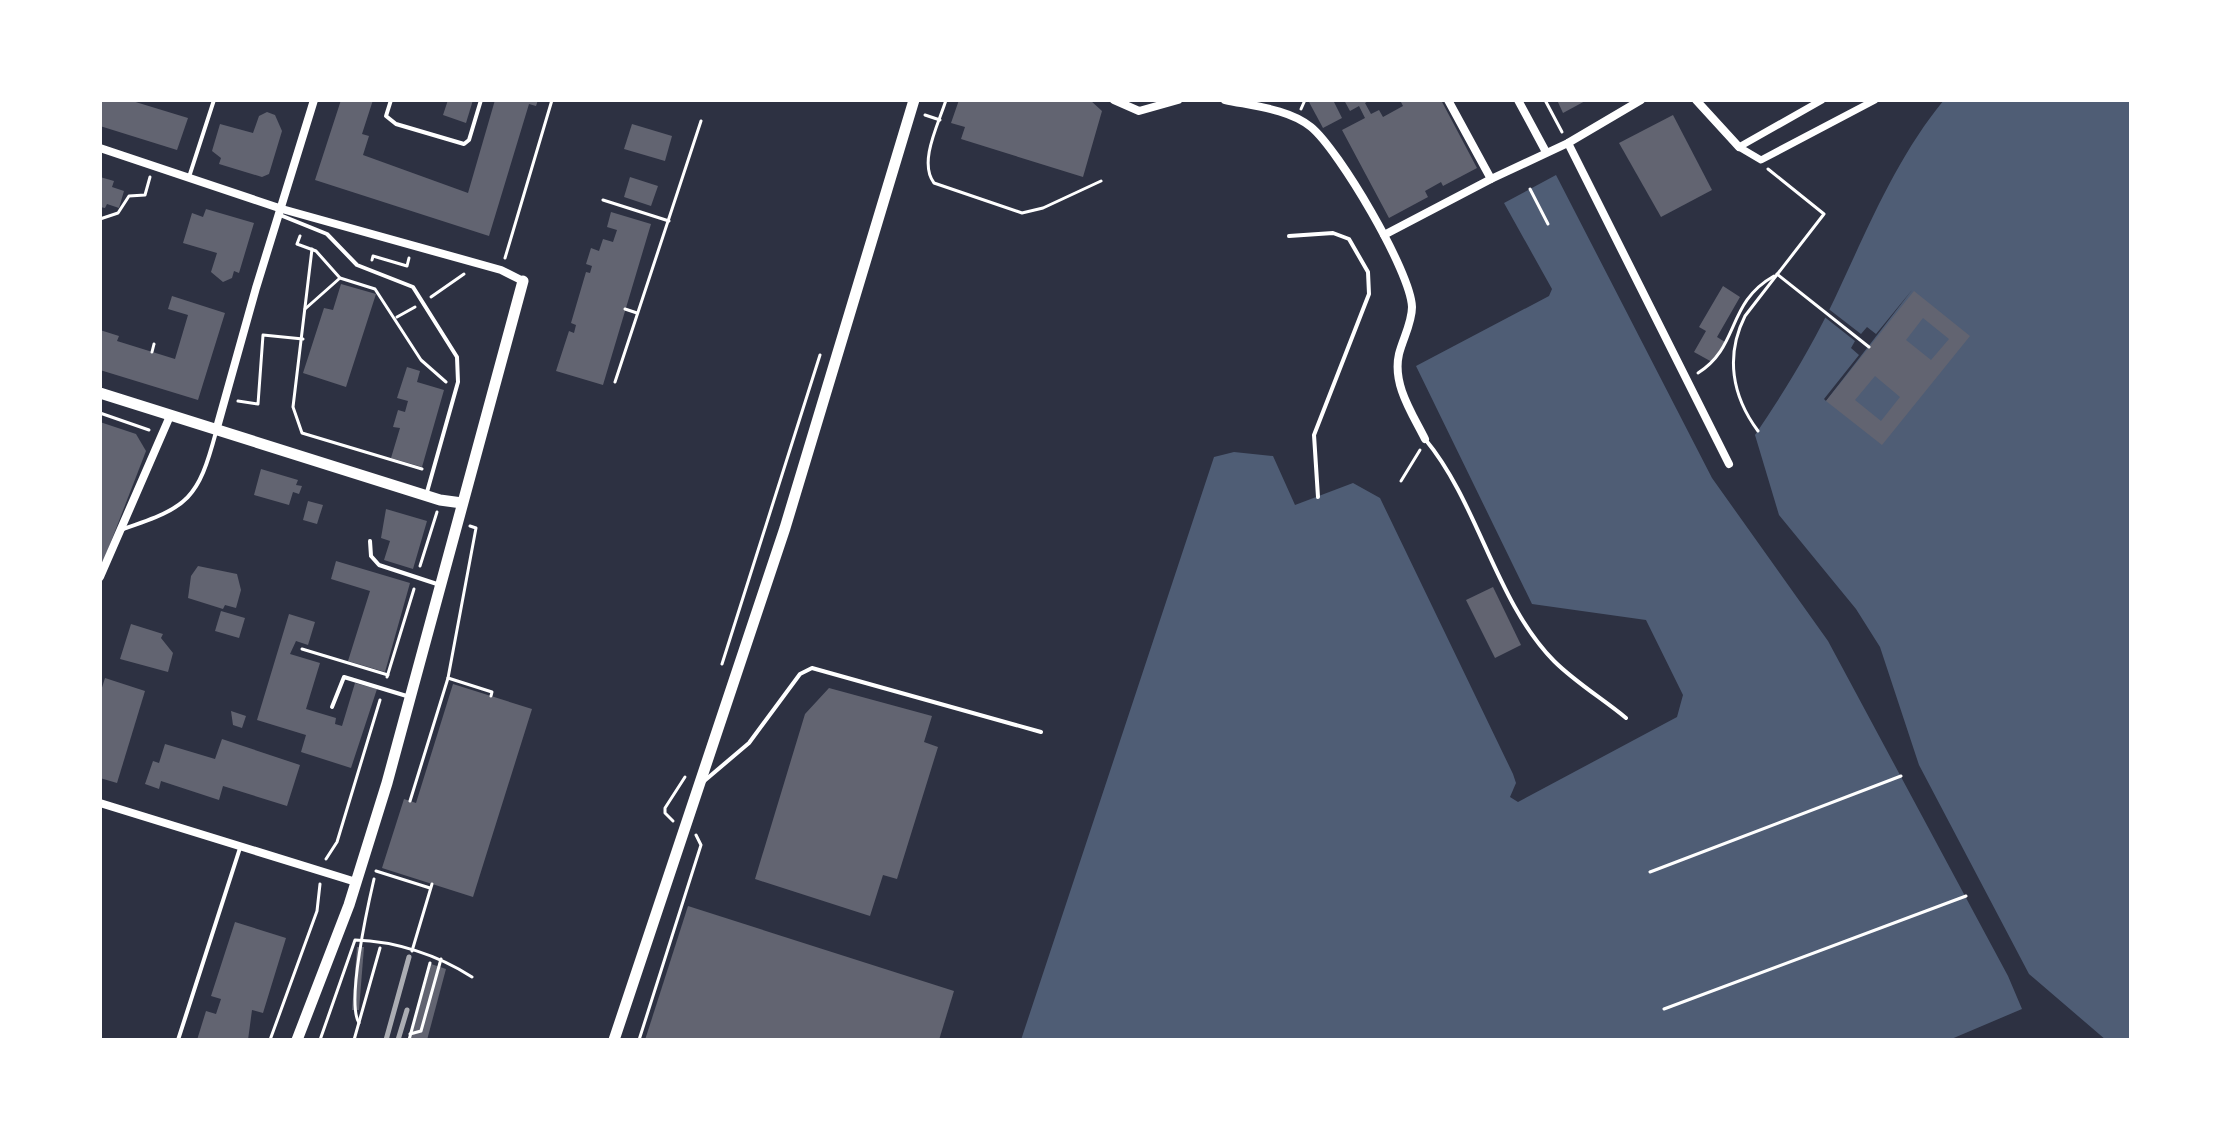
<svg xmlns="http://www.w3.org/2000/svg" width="2231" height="1140" font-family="Manrope,sans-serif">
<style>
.water{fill:#4f5d75}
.pier{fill:#2d3142}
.building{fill:#626471;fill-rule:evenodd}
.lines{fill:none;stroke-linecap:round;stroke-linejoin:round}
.path{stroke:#fff;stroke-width:3}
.service{stroke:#fff;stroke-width:4}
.pedestrian{stroke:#fff;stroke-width:7}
.minor{stroke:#fff;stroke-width:8}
.tertiary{stroke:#fff;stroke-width:11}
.rail{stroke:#abadb3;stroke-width:5}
</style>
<rect width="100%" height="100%" fill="#2d3142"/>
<g class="water">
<path d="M1944,100H2131V1040H2106L2029,974L1919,765L1880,647L1856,609L1779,515L1755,435C1785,391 1812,346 1835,298C1867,230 1896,158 1944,100Z"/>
<polygon points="1556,175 1712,478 1828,641 2008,976 2022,1009 1949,1040 1021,1040 1214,457 1234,452 1273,456 1295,505 1353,483 1380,498 1513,774 1516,783 1510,797 1518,802 1677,717 1683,695 1646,620 1532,604 1416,366 1549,296 1552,289 1504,203"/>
</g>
<polygon class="pier" points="1912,290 1826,401 1824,399 1859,355 1851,348 1855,341 1822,315 1826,307 1861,334 1867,327 1876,334"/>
<g class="building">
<polygon points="100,100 129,100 188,118 177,150 100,126"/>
<polygon points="341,100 373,100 362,134 369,136 363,155 468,193 495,100 538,100 536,106 529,104 489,236 315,180"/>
<polygon points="448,100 473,100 466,123 443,115"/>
<polygon points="959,100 1090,100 1102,111 1083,177 961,139 965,127 951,123"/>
<polygon points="1312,100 1333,100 1342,118 1323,128 1309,102"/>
<polygon points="1344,100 1370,100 1365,103 1371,114 1379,110 1383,117 1403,106 1400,100 1441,100 1477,168 1443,186 1441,182 1425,191 1428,197 1389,218 1342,130 1365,118 1359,106 1350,111"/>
<polygon points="1557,100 1587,100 1563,113"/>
<polygon points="267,112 275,115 282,131 269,174 262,177 219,164 221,158 212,151 220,124 253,133 259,116"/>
<polygon points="1673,115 1712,190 1661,217 1619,143"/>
<polygon points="632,124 672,136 665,161 624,149"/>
<polygon points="100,177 114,181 112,187 124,191 119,208 107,204 105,208 100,207"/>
<polygon points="630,177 658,186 651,206 624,197"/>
<polygon points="206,209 254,223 239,273 234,271 232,278 223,282 211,272 217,253 183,243 192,213 203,217"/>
<polygon points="611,212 651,224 603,385 556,371 569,331 574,333 576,325 571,323 586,272 590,273 592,266 586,264 591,248 599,251 603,239 613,242 617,230 607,227"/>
<polygon points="341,284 376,294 346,387 303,373 324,308 333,310"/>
<polygon points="1723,286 1740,297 1717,337 1725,342 1712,362 1694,352 1706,331 1699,327"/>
<path d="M1914,291L1970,336L1882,445L1826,401ZM1923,318L1949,339L1931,360L1906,340ZM1875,376L1900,397L1881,421L1855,400Z"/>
<polygon points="172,296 225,313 198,400 100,370 100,330 119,336 117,341 175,359 188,315 168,309"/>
<polygon points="407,367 420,371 417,382 444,390 422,467 391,458 400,428 393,427 398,410 405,412 408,401 397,398"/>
<polygon points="100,422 136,434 146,451 100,570"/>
<polygon points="261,469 298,480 296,485 302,486 299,494 293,492 289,505 254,495"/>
<polygon points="308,501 323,505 317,524 303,520"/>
<polygon points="386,509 427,521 413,569 384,560 390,541 381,538"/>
<polygon points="336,561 410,583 385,672 348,661 370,591 331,579"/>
<polygon points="198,566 237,574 241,590 236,608 225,605 223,609 188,598 191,576"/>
<polygon points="1493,587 1521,645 1495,658 1466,600"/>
<polygon points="221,611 245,618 239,638 215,631"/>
<polygon points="289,614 315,622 308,645 296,641 290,654 320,663 306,709 336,718 335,724 342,726 355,683 377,689 351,768 301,752 306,735 257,720"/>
<polygon points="131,624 163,634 161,638 173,653 168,672 120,659"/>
<polygon points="105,678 145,691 117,783 100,778 100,694"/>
<polygon points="453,684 532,709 473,897 382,868 404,799 416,803"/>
<polygon points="829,688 932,716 924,742 938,747 897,879 883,875 870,916 755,879 805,714"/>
<polygon points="231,711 246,716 242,728 233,725"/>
<polygon points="222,739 300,765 287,806 223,786 219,800 161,781 159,789 145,784 153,761 159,763 165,744 215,759"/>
<polygon points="688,906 954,991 939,1040 645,1040"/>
<polygon points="235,922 286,938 263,1013 252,1010 248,1040 197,1040 206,1011 216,1014 221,999 211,996"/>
<polygon points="357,947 364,947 359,1010 352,1010"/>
<polygon points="431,964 446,969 427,1040 410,1040"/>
</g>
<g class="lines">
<g class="path">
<path d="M946,100C939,123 918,162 934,183L1022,213L1043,208L1101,181"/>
<polyline points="1545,100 1562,132"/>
<polyline points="1301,109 1305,100"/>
<polyline points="925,115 940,120"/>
<polyline points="1530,189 1548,224"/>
<polyline points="603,200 669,221"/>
<polyline points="100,219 118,213 129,196 145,195 150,177"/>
<polyline points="300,236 297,244 316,251 340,278 375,289 421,360 446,382"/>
<polyline points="312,249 293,407 302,433 422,469"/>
<polyline points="505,258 552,100"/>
<polyline points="372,260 373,256 407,266 409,258"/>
<polyline points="1777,274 1869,347"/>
<polyline points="431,297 464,274"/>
<polyline points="305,309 340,278"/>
<polyline points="625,309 637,313"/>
<polyline points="397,317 415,307"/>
<polyline points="152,352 154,344"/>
<path d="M1698,373C1740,347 1726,303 1774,276"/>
<polyline points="615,382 701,121"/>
<polyline points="238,401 258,404 263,335 303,339"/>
<polyline points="100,413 149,430"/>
<path d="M1758,431C1732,396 1725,356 1745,316L1824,214L1768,169"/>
<polyline points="1401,481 1420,450"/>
<polyline points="420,566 437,512"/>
<polyline points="302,649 388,675"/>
<polyline points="722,664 820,355"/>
<polyline points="387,677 414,589"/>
<polyline points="448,678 492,692 491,696"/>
<polyline points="410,801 448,678 476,528 470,526"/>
<polyline points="673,821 665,813 665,808 685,777"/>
<polyline points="326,859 337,842 380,700"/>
<polyline points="376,871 430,888"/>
<polyline points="1650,872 1901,776"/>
<polyline points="412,951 432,884"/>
<polyline points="1664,1009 1966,896"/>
<path d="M359,1023C346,1003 368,905 374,879"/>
<polyline points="410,1034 421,1031 441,959"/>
<polyline points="270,1040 317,911 320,884"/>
<path d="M320,1040L355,940C395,941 438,955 472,977"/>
<polyline points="354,1040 380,948"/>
<polyline points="409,1040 430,963"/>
<polyline points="639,1040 701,845 696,835"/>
</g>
<g class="service">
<polyline points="391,100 386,116 396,124 464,144 469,140 481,100"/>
<polyline points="189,177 214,100"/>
<polyline points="280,215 327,234 357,265 413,287 457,357 458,382 427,492"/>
<polyline points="1289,236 1333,233 1349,239 1368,272 1369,294 1314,435 1318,497"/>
<path d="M1425,439C1479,504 1495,601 1554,661C1575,682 1603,699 1626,718"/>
<path d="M123,529C189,507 198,499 216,432"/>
<polyline points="370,541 371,556 379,565 437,584"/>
<polyline points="332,707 344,677 410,697"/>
<polyline points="703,782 749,743 800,674 812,668 1041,732"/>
<polyline points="178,1040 240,848"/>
</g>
<polyline class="pedestrian" points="1822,100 1739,147 1761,160 1875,100"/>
<g class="minor">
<polyline points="1114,100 1139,111 1178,100"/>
<path d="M1225,100C1253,106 1289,109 1311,127C1339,150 1411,272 1412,307C1412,323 1403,338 1399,354C1392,384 1412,413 1425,439"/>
<polyline points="1448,100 1491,179 1568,143 1641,100"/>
<polyline points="1518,100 1546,152"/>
<polyline points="1696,100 1739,147"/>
<polyline points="1568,143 1729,464"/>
<polyline points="100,148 282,209 501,270 523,281"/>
<polyline points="1384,235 1491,179"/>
<polyline points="216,431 256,288 314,100"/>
<polyline points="100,577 170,416"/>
<polyline points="100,803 356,882"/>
</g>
<g class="tertiary">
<polyline points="100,393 440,500 462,503"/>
<polyline points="297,1040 349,905 387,783 523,281"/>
<polyline points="614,1040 785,528 914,100"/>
</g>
<g class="rail">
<polyline points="386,1040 409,957"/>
<polyline points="398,1040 407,1010"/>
</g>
</g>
<rect width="2231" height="1140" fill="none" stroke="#ffffff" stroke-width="204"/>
</svg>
